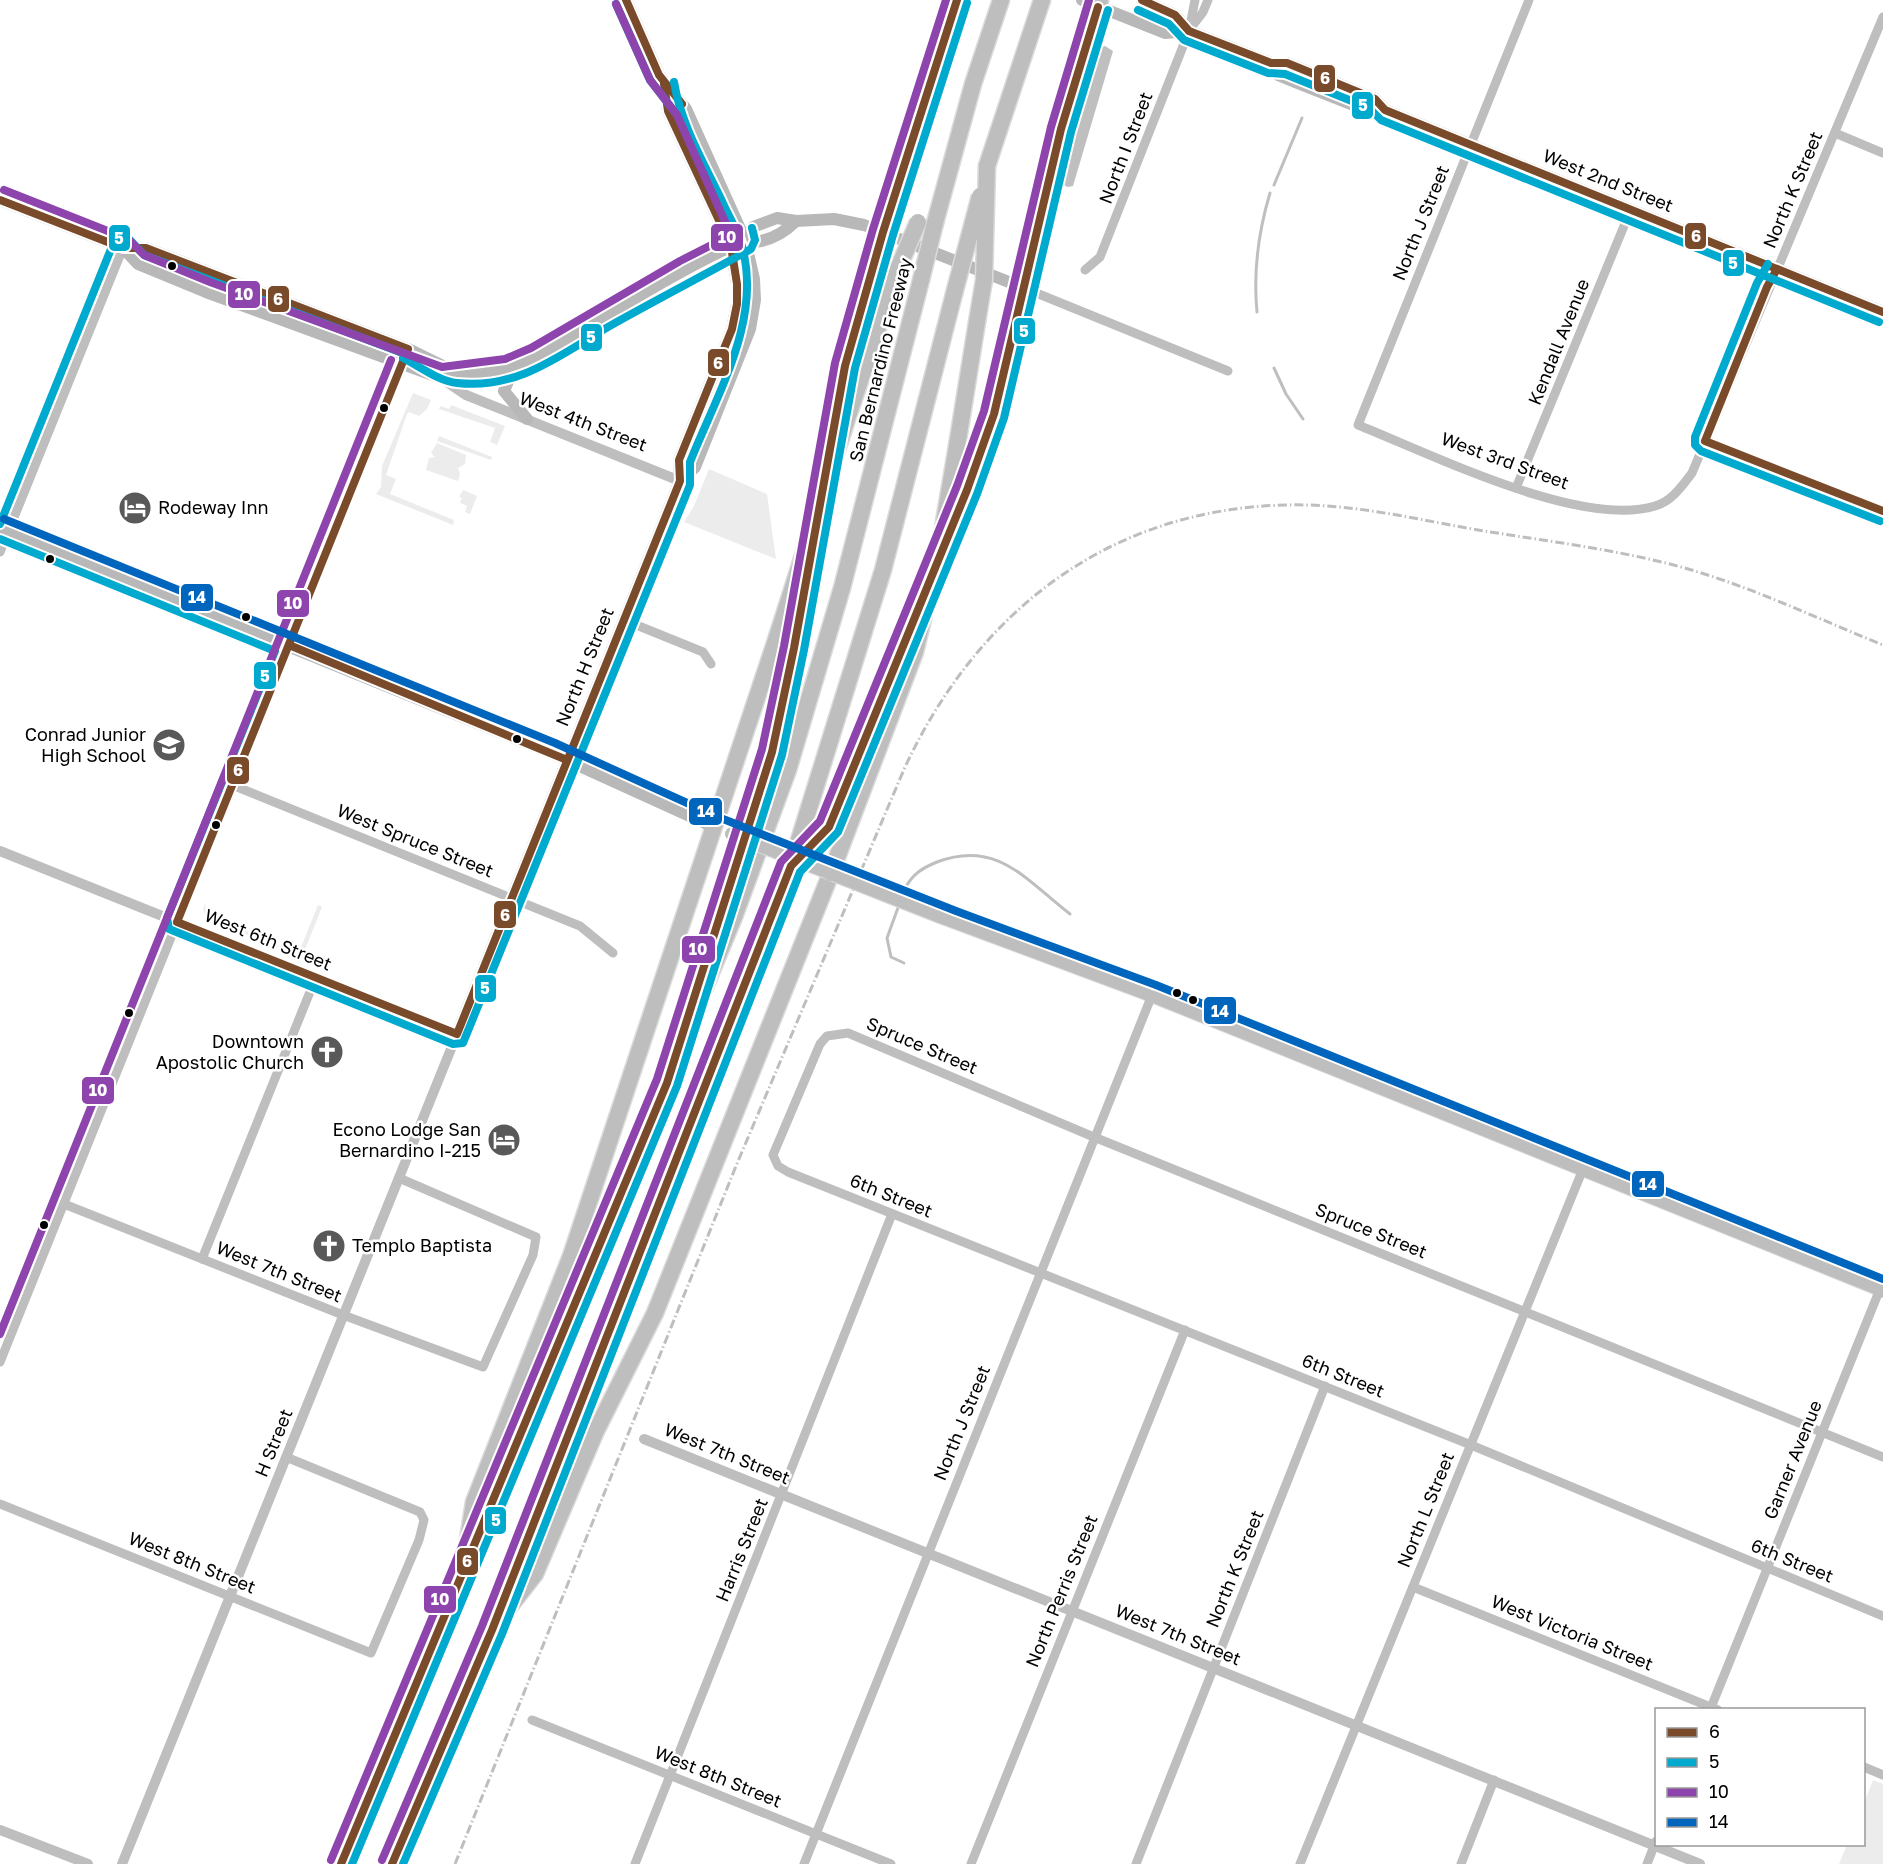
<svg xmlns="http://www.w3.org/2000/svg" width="1883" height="1864" font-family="'Golos Text',sans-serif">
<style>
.green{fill:#ececec}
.water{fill:#bfbfbf}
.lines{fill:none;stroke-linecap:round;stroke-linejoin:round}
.stream{stroke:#bfbfbf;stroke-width:3}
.primary-casing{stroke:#dbdbdb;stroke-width:16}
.motorway-casing{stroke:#dbdbdb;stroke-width:19}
.minor{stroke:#bebebe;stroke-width:9}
.tertiary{stroke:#bebebe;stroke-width:10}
.secondary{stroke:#b8b8b8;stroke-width:12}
.primary{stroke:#bebebe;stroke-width:14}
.motorway{stroke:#bebebe;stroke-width:16}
.rail{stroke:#bebebe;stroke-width:3;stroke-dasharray:9 3 1.5 3;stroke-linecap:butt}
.primary-bridge-casing{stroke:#dbdbdb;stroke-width:16;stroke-linecap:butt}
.motorway-bridge-casing{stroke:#dbdbdb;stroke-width:19;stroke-linecap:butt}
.primary-bridge{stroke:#bebebe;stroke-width:14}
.motorway-bridge{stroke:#bebebe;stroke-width:16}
.bus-1-casing{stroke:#fff;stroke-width:12}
.bus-2-casing{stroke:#fff;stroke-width:12}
.bus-3-casing{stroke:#fff;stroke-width:12}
.bus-4-casing{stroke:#fff;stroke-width:12}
.bus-1{stroke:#7a4b2a;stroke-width:8}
.bus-2{stroke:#00a9ce;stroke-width:8}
.bus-3{stroke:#8e44ad;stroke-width:8}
.bus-4{stroke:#0065bd;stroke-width:8}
.bus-dot{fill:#000;stroke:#fff;stroke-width:2}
.labels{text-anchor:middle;stroke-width:5;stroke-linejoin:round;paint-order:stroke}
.street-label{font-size:18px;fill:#000;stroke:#fff}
.poi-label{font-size:18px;fill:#000;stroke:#fff;text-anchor:end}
.line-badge{stroke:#fff;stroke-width:2}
.badge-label{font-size:16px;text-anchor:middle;font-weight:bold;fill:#fff}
</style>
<rect width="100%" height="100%" fill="#fff"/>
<g class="green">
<polygon points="413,393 431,400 427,409 419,416 409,412 407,414 386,475 396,479 390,494 454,520 453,525 376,494 381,487 382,466"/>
<polygon points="451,405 505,426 497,445 490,442 495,428 439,409 440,406 449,409"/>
<polygon points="439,436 492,457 491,460 437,441"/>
<polygon points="437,443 466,455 465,464 458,468 460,474 458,481 426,470 429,458 435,457 431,453"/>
<polygon points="709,469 767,494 776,559 684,522 694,506"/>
<polygon points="463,490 477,496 470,514 465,512 467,506 460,503 462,498 459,497"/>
<polygon points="206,902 205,910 217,915 216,919 277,943 278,947 207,919 203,909"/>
<polygon points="318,905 322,907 302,957 298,955"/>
<polygon points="1873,1780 1883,1784 1883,1864 1839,1864 1847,1845 1864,1844 1864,1803"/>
</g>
<polygon class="water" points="1105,46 1113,51 1073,186 1068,187 1063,185 1096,52 1099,48"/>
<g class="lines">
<g class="stream">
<polyline points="1274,185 1302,118"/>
<path d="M1257,312C1253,270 1258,233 1270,193"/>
<polyline points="1274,368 1286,394 1303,419"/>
<path d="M902,896C908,878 919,869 937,862C997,839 1026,880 1070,914"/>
<polyline points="899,905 887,938 891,957 904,963"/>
</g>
<g class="primary-casing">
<polyline id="primary" points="940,916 1152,995 1883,1290"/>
</g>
<g class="motorway-casing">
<g id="motorway">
<polyline points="987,166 1042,0"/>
<polyline points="935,223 973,84 1001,0"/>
<polyline points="846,422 898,269"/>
<polyline points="957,446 977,322"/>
<polyline points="824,473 845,366 859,314 957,0"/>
<polyline points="943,546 994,414 1061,129 1100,0"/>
<polyline points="796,861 829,827 925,589"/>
<polyline points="711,948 780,718 811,549"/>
<polyline points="467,1546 474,1502 571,1256 777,637"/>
<polyline points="503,1615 535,1574 595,1433 655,1313 831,873"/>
<polyline points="341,1864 734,917 788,770 842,588 921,280"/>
<polyline points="392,1864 492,1630 791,866 883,570 954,294"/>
</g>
</g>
<g class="minor">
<path d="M1529,0L1358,425C1431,454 1581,529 1655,506C1672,501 1682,486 1692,473L1883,17"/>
<polyline points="1190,29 1203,12 1208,0"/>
<polyline points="1835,133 1883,153"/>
<polyline points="1085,270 1100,257 1189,31 1195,0"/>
<polyline points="1024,288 1228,371"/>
<polyline points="1705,441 1837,495 1883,511"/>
<polyline points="1516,488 1631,209"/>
<polyline points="0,552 123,248"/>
<polyline points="624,620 703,652 711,664"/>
<polyline points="232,785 580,926 613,953"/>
<polyline points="64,1204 343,1315 483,1367 533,1255 536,1237 399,1178"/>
<polyline points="202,1259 316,977"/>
<polyline points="0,1362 408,349"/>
<polyline points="1883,1457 1089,1135 848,1033 827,1036 820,1044 773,1155 778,1166 788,1172 1471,1445 1883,1616"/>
<polyline points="0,1504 371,1653 419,1540 424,1520 420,1512 286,1457"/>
<polyline points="1413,1587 1718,1710"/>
<polyline points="1710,1710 1880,1289"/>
<polyline points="532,1720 891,1864"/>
<polyline points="1864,1767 1883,1775"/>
<polyline points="635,1864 892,1214"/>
<polyline points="804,1864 1152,995"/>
<polyline points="971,1864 1185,1330"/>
<polyline points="1136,1864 1325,1386"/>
<polyline points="1300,1864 1583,1169"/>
<polyline points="1461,1864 1494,1780"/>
<polyline points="1647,1864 1656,1841"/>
</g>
<g class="tertiary">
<polyline points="441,378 466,395 680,481"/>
<polyline points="0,851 457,1034 122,1864"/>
<polyline points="644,1439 1700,1864"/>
<polyline points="0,1830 88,1864"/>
</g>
<g class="secondary">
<polyline points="626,0 659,75 686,109 745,240 754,279 755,300 750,329 695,467 680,481"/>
<polyline points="1082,0 1165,33 1189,31"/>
<polyline points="1142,0 1175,15 1189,31 1271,63 1287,63 1375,99 1385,110 1883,312"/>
<polyline points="1271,63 1278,75 1295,82 1371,112 1385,110"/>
<polyline points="0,200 123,248 146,248 408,349 457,373"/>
<polyline points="745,240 753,227 777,218 796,221 834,219 864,225 1024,288"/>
<path d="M123,248L138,264L206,292L441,378C465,370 489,375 513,367C540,359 562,342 586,328C631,300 686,267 734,245C744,240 751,243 761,241C775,238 786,231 796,221"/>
<polyline points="514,367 504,391 527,419"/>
<polyline points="0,529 551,753 714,827"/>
<polyline points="457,1034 680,481 679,460 732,329 737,304 737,284 731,246 668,111 664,84"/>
</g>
<use href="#primary" class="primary"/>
<use href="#motorway" class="motorway"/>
<path class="rail" d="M455,1864L736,1166L905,767C978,611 1109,509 1286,505C1350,503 1415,519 1478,530C1545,541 1615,549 1681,567C1750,586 1816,618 1883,645"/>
<g class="primary-bridge-casing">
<polyline id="primary-bridge" points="732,834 940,916"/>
</g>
<g class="motorway-bridge-casing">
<g id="motorway-bridge">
<polyline points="898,269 918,222"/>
<polyline points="921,280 935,223"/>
<polyline points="954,294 980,196"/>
<polyline points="977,322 984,280 987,166"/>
<polyline points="777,637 846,422"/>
<polyline points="831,873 915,652 938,557 957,446"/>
</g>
</g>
<use href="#primary-bridge" class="primary-bridge"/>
<use href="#motorway-bridge" class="motorway-bridge"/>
<g class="bus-1-casing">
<g id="bus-1">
<polyline points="626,0 659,75 682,104"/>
<polyline points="1142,0 1175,15 1189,31 1271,63 1287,63 1375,99 1385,110 1883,312"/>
<polyline points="0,200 123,248 146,248 408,349 177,922 457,1034 680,481 679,460 732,329 737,304 737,284 731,246 668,111 664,84"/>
<polyline points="1777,269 1767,287 1705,441 1883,511"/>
<polyline points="289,645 567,760"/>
<polyline points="341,1864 667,1083 772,752 794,648 845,366 883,232 957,0"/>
<polyline points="392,1864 492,1630 791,866 829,827 967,490 994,414 1061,129 1098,7"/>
</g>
</g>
<g class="bus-2-casing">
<g id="bus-2">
<polyline points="616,4 650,80 674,111"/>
<polyline points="1138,10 1169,24 1184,40 1268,73 1285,74 1369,108 1381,120 1879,322"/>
<polyline points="1768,264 1757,283 1695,437 1695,445 1701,451 1880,521"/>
<path d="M403,358C419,366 440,382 457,383C521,390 563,352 615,323C660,298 706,274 751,249L755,240L752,228"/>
<polyline points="0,524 113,244 119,238 129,239 144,255 405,354"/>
<path d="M0,539L275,651L167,918L169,929L453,1044L463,1043L690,485V462C717,394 764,317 741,243C737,229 728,215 722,201C704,163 681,125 674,82"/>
<polyline points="352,1864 677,1086 782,755 804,650 855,368 893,235 967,3"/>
<polyline points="403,1864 502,1634 800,872 838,832 977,494 1004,418 1071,132 1108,10"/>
</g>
</g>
<g class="bus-3-casing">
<g id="bus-3">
<polyline points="4,190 128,239 144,255 210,282 442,367 505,359 531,348 680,261 731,235 677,115 650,80 616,4"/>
<polyline points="0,1334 391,360"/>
<polyline points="331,1860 657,1079 762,749 784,646 835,363 873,229 946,0"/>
<polyline points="382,1860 482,1626 781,862 820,821 957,486 984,411 1051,127 1089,0"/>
</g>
</g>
<g class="bus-4-casing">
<polyline id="bus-4" points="4,519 555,743 718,817 956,911 1156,985 1883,1279"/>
</g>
<use href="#bus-1" class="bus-1"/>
<use href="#bus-2" class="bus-2"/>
<use href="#bus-3" class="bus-3"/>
<use href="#bus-4" class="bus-4"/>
</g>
<defs>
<g id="hotel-disc" transform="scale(1.725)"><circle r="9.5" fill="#595959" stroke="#fff"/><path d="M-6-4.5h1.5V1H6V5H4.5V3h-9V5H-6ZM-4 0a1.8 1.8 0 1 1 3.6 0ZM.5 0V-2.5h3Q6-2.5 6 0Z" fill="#fff"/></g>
<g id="school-disc" transform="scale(1.725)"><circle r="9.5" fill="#595959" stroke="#fff"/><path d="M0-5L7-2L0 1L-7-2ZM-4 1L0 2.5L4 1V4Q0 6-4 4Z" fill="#fff"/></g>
<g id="church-disc" transform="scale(1.725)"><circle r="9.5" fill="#595959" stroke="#fff"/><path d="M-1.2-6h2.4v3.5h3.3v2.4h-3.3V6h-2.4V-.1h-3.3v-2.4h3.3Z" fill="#fff"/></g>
</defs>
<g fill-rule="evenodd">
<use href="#hotel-disc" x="135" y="508"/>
<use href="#school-disc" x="169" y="745"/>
<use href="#church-disc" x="327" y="1052"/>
<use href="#hotel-disc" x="504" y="1140"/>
<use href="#church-disc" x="329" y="1246"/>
</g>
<g class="bus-dot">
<circle cx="172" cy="266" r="5"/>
<circle cx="384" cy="408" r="5"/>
<circle cx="50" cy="559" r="5"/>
<circle cx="246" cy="617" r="5"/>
<circle cx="517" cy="739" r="5"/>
<circle cx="216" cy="825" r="5"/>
<circle cx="1177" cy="993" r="5"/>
<circle cx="1193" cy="1000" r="5"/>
<circle cx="129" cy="1013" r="5"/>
<circle cx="44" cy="1225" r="5"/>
</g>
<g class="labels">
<g class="street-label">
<text transform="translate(1126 148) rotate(-69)" y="6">North I Street</text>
<text transform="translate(1608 181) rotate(22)" y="6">West 2nd Street</text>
<text transform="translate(1793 190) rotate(-67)" y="6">North K Street</text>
<text transform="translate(1421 223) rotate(-68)" y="6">North J Street</text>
<text transform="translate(1559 342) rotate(-68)" y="6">Kendall Avenue</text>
<text transform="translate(881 360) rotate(-76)" y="6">San Bernardino Freeway</text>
<text transform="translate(583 422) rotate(21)" y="6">West 4th Street</text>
<text transform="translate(1505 461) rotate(20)" y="6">West 3rd Street</text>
<text transform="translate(585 667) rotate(-68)" y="6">North H Street</text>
<text transform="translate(415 841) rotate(22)" y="6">West Spruce Street</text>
<text transform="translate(268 940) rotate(22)" y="6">West 6th Street</text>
<text transform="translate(922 1046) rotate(23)" y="6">Spruce Street</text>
<text transform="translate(891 1196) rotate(22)" y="6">6th Street</text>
<text transform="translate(1371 1231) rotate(22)" y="6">Spruce Street</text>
<text transform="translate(279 1272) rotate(22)" y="6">West 7th Street</text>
<text transform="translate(1343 1376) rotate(22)" y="6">6th Street</text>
<text transform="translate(962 1423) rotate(-68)" y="6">North J Street</text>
<text transform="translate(274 1443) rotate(-68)" y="6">H Street</text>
<text transform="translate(727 1454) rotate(22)" y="6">West 7th Street</text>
<text transform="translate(1793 1460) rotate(-68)" y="6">Garner Avenue</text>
<text transform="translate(1426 1510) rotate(-68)" y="6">North L Street</text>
<text transform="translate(742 1550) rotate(-68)" y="6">Harris Street</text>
<text transform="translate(1792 1561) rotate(22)" y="6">6th Street</text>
<text transform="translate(192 1563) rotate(22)" y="6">West 8th Street</text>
<text transform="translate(1235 1569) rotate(-68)" y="6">North K Street</text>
<text transform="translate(1062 1591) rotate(-68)" y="6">North Perris Street</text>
<text transform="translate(1572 1633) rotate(22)" y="6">West Victoria Street</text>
<text transform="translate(1178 1635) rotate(22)" y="6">West 7th Street</text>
<text transform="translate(718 1777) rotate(22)" y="6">West 8th Street</text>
</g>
<g class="poi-label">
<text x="158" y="514" text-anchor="start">Rodeway Inn</text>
<text x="146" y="741">Conrad Junior<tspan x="146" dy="21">High School</tspan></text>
<text x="304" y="1048">Downtown<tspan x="304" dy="21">Apostolic Church</tspan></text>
<text x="481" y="1136">Econo Lodge San<tspan x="481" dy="21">Bernardino I-215</tspan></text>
<text x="352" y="1252" text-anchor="start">Templo Baptista</text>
</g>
</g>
<g class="line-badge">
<rect x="1313" y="64" width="23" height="29" rx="6" fill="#7a4b2a"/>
<rect x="1351" y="91" width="23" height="29" rx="6" fill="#00a9ce"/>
<rect x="1684" y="222" width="23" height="28" rx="6" fill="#7a4b2a"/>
<rect x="710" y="223" width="34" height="29" rx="6" fill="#8e44ad"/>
<rect x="108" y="224" width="23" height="28" rx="6" fill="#00a9ce"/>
<rect x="1722" y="249" width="23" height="28" rx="6" fill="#00a9ce"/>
<rect x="227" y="280" width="34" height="29" rx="6" fill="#8e44ad"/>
<rect x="267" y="285" width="23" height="28" rx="6" fill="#7a4b2a"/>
<rect x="1013" y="317" width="23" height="28" rx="6" fill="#00a9ce"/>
<rect x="580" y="323" width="23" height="29" rx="6" fill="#00a9ce"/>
<rect x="707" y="348" width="23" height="29" rx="6" fill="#7a4b2a"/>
<rect x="180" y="583" width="34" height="29" rx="6" fill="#0065bd"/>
<rect x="276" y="589" width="34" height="29" rx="6" fill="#8e44ad"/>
<rect x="253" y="661" width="24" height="29" rx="6" fill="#00a9ce"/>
<rect x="226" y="756" width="24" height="29" rx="6" fill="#7a4b2a"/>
<rect x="688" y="797" width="35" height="29" rx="6" fill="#0065bd"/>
<rect x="493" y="900" width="24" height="29" rx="6" fill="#7a4b2a"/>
<rect x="681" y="935" width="35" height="29" rx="6" fill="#8e44ad"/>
<rect x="474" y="974" width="23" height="29" rx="6" fill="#00a9ce"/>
<rect x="1203" y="996" width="34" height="29" rx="6" fill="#0065bd"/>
<rect x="81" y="1076" width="34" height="29" rx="6" fill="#8e44ad"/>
<rect x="1631" y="1170" width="34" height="28" rx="6" fill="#0065bd"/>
<rect x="484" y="1506" width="23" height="29" rx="6" fill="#00a9ce"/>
<rect x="456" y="1547" width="23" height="29" rx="6" fill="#7a4b2a"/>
<rect x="423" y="1585" width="34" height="29" rx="6" fill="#8e44ad"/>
</g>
<g class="badge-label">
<text x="1325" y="84">6</text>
<text x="1363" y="111">5</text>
<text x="1696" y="242">6</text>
<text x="727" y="243">10</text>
<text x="119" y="244">5</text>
<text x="1733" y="269">5</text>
<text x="244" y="300">10</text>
<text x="278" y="305">6</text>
<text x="1024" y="337">5</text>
<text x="591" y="343">5</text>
<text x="718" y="369">6</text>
<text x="197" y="603">14</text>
<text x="293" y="609">10</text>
<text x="265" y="682">5</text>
<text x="238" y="776">6</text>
<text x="706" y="817">14</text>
<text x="505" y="921">6</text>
<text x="698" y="955">10</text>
<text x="485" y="994">5</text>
<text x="1220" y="1017">14</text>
<text x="98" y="1096">10</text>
<text x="1648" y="1190">14</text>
<text x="496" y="1526">5</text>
<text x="467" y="1567">6</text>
<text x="440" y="1605">10</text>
</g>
<rect x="1655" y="1708" width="210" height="138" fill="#ffffff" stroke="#999999" stroke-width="1.5"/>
<rect x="1667" y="1728" width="30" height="9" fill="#7a4b2a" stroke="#999999" stroke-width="1.5"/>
<text x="1709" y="1738" font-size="18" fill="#000000">6</text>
<rect x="1667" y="1758" width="30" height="9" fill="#00a9ce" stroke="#999999" stroke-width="1.5"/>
<text x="1709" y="1768" font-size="18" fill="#000000">5</text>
<rect x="1667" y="1788" width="30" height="9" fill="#8e44ad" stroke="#999999" stroke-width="1.5"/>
<text x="1709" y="1798" font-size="18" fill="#000000">10</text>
<rect x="1667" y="1818" width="30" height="9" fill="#0065bd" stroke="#999999" stroke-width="1.5"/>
<text x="1709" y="1828" font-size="18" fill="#000000">14</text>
</svg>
